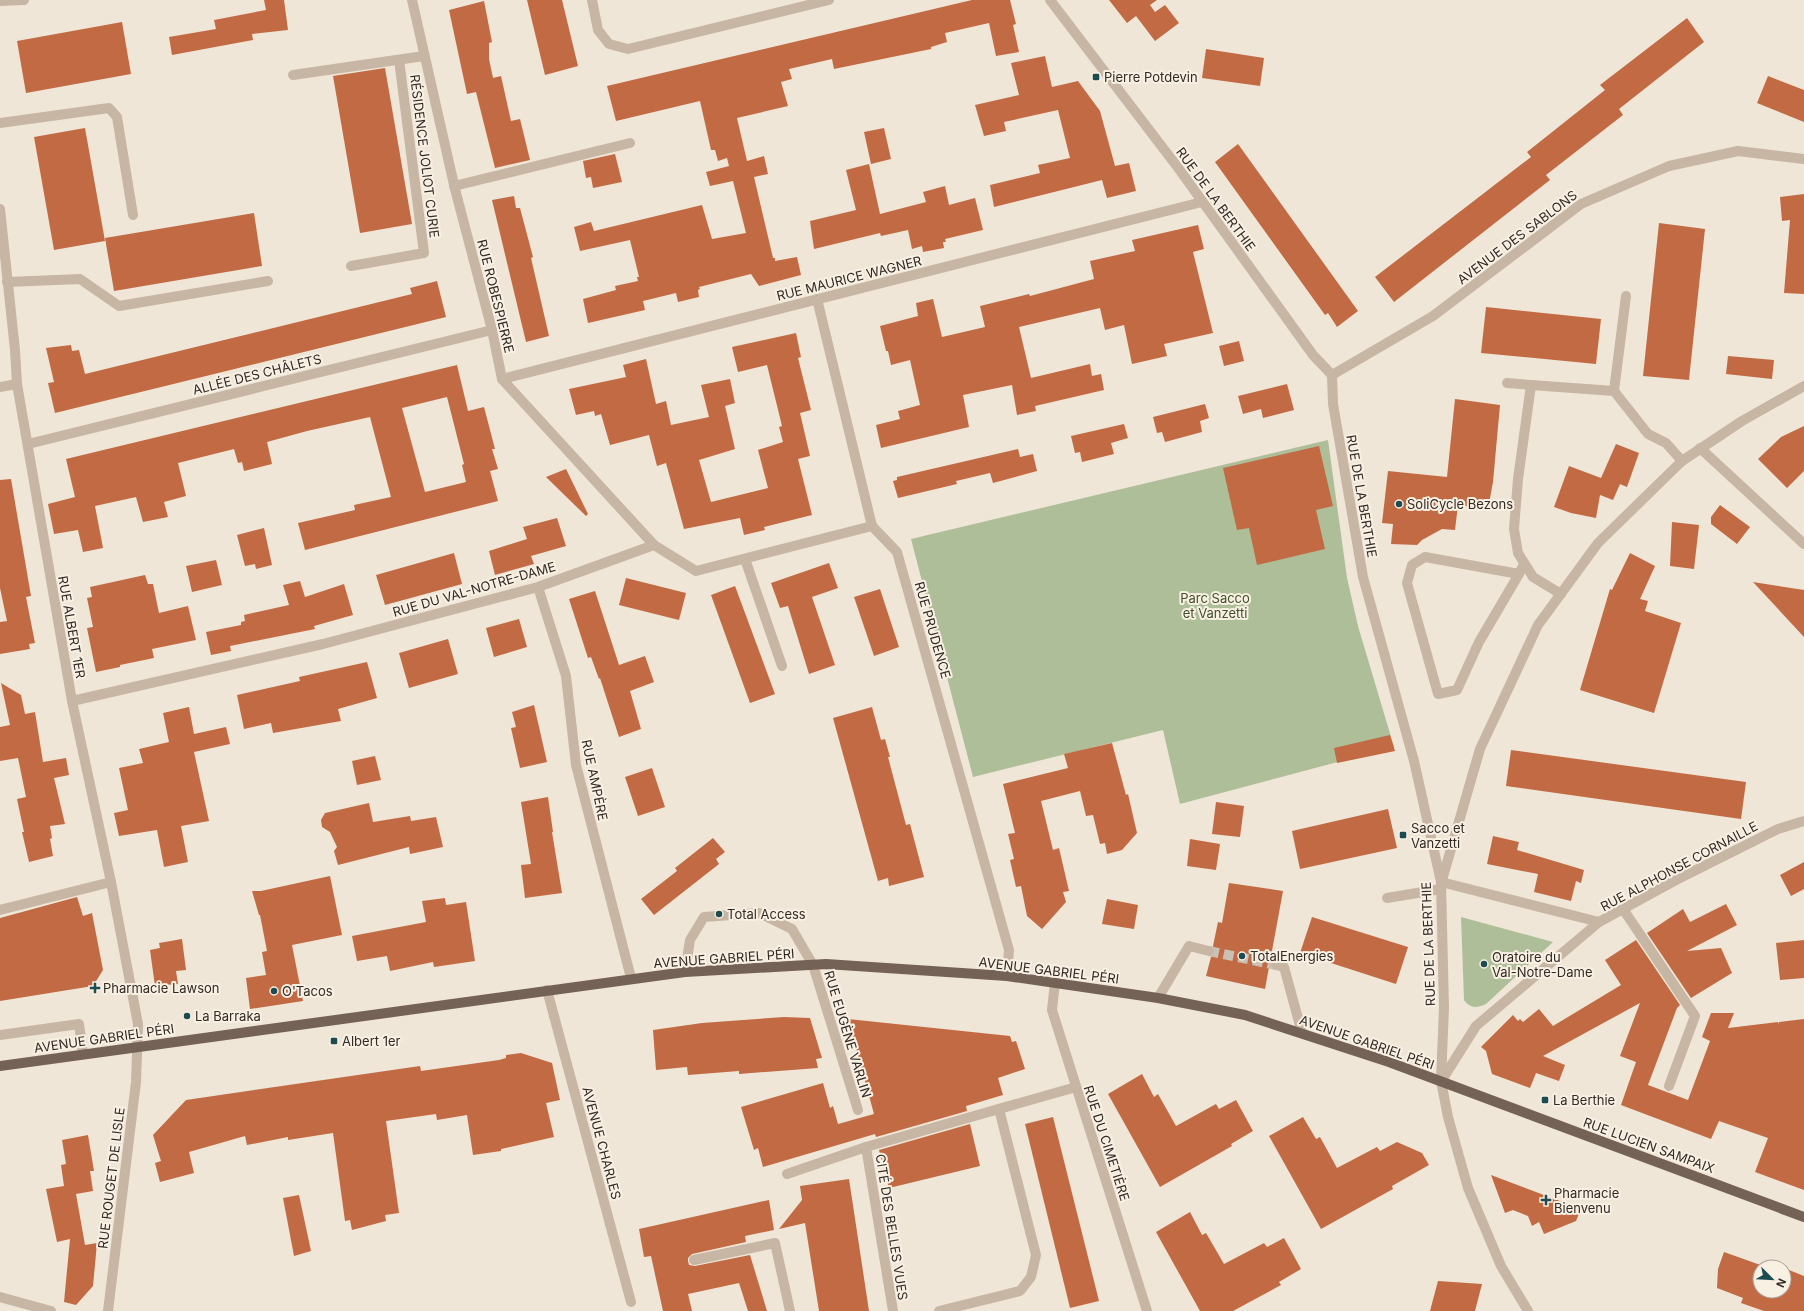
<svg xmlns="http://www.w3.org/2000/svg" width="1804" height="1311" font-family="Inter,sans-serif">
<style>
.green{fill:#aebe98}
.building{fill:#c26a43;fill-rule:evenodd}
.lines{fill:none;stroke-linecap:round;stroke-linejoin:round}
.minor-tunnel{stroke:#cac0b3;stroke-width:10;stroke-dasharray:10 5;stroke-linecap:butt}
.minor{stroke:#c7b6a4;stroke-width:10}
.major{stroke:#746256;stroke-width:10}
.poi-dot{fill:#1d4b52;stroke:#f8f0e3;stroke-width:1.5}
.labels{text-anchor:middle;stroke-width:4;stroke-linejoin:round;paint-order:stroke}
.poi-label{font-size:13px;fill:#322a25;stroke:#f8f0e3;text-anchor:start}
.street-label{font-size:13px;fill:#322a25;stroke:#f8f0e3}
.park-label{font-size:13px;fill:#3f502a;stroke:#f8f0e3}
</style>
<rect width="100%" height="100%" fill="#f0e6d7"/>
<g class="green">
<polygon points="1328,440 1347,578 1358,626 1394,747 1180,804 1163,730 973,777 911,539"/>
<path d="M1461,917L1553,942L1486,1004C1476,1008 1471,1009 1464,1000Z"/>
</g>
<g class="building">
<polygon points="264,0 284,0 288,30 252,34 253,40 172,55 169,37 216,29 214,20 266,10"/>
<polygon points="527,0 562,0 578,66 545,75"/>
<polygon points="972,0 1010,0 1016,24 1013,25 1019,52 996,56 989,23 945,33 947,42 931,47 931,49 834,69 832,59 789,69 792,79 781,82 788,106 737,118 747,161 764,156 768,174 754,177 773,258 775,258 775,261 797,257 801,275 759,286 751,274 699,287 700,289 698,290 699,297 678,302 676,293 643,301 645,310 588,323 583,299 616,290 615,286 638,281 637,277 639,277 630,240 580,251 574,227 591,222 594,231 702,205 712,239 746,233 733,181 710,186 706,172 729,166 727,158 718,161 715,150 711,150 700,101 616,121 607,86"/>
<polygon points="1109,0 1157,0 1150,5 1155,12 1165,5 1179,23 1155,41 1136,16 1127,23"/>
<polygon points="484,1 492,42 489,43 489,59 493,78 501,76 511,121 520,119 530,160 495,168 476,92 467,94 449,10"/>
<polygon points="1687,18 1704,42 1619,109 1623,115 1546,175 1550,180 1394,302 1375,277 1531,157 1527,152 1605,90 1600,85"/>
<polygon points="122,22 131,74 26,93 17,41"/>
<polygon points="1206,49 1264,58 1260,86 1202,78"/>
<polygon points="1045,56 1052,87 1078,81 1100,111 1115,166 1129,163 1136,191 1107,198 1102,180 994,207 990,185 1040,173 1038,165 1070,158 1058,110 1004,122 1006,131 984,136 975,105 1019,95 1011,63"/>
<polygon points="385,68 412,224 360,233 333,76"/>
<polygon points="1768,76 1804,90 1804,122 1757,103"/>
<polygon points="85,128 105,241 54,250 34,137"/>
<polygon points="884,128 891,159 871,164 864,132"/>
<polygon points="1238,144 1358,311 1337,327 1328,313 1325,315 1215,162"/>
<polygon points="615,154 622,182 593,188 591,177 586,178 583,161"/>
<polygon points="869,164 880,214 926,202 923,192 945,186 949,205 975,198 983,230 945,239 946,242 943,242 944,248 923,252 922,246 912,249 908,230 881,236 880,233 814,249 810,221 856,210 846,170"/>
<polygon points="1804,194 1804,294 1784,293 1790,220 1782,221 1780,197"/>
<polygon points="514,196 516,208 520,208 533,257 531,258 549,336 526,342 492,200"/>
<polygon points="254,213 262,266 114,291 105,238"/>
<polygon points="1659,223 1705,229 1689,380 1643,376"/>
<polygon points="1198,225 1204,249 1193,252 1213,333 1164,344 1167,356 1132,364 1124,325 1105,330 1100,308 1019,327 1031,378 1090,364 1092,376 1101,374 1104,390 1035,406 1036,411 1017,415 1012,385 963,395 969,427 881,448 876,425 900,419 898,411 920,405 910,360 891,365 888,351 886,351 880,326 918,316 916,303 933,299 942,337 985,327 980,306 1029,294 1030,296 1094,279 1090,261 1135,251 1132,240"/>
<polygon points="437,281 446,317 55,413 48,383 54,382 46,348 71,345 72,351 79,350 85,374 412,294 410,288"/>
<polygon points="1486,307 1601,319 1596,364 1481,353"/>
<polygon points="796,333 801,357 798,358 811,410 800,413 810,456 798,459 812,515 764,527 765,530 744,535 740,518 684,529 666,463 657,466 649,435 610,445 601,414 595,416 594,411 576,415 569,389 626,377 623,365 646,359 656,404 666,401 671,425 709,417 701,385 730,379 735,403 725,406 735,449 699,460 711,502 768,488 758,450 783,442 779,427 782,426 767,365 738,372 732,347"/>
<polygon points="1239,341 1244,361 1224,366 1219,346"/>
<polygon points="1728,356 1774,360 1772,379 1726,374"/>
<path d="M457,365L468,411L484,407L495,449H492L498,469L490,471L498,501L305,550L298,523L355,510L354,505L391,497L370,417L307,431L267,442L272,464L244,471L242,462L238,463L234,449L178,463L186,496L164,502L168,517L143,522L136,497L95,506L103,548L83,552L78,530L54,534L48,504L75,497L66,459ZM447,397L464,464L462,465L466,482L425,492L402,408Z"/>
<polygon points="1287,384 1294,410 1263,418 1261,409 1243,414 1238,396"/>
<polygon points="1455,399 1500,405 1493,482 1488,509 1458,505 1455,530 1442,529 1422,540 1417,545 1391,544 1393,524 1382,523 1388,471 1447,477"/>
<polygon points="1205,404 1209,418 1200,421 1202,432 1165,442 1162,432 1157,433 1153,417"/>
<polygon points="1124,424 1128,438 1111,443 1114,454 1082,462 1080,452 1075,453 1071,436"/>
<polygon points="1804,426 1804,471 1787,488 1758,459 1781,437"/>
<polygon points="1616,444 1639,453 1627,487 1620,484 1613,500 1600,495 1596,518 1571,513 1554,507 1569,466 1601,478"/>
<polygon points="1319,446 1333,506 1316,510 1325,549 1257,565 1249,528 1237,530 1223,468"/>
<polygon points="1018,449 1020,457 1033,454 1037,471 993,483 990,473 956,481 957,484 898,498 893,481 897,480 897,477"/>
<polygon points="566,469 588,514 586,516 546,477"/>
<polygon points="11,479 31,596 26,597 35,643 29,644 30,649 0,654 0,622 7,621 0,588 0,480"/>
<polygon points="1720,505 1750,527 1737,544 1711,524 1711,517"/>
<polygon points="557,518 566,546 531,556 534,564 495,575 489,551 527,539 523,527"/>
<polygon points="1672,522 1699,525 1694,569 1670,566"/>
<polygon points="264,528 272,565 256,569 255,564 245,566 237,535"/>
<polygon points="454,553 462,584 385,605 376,575"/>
<polygon points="1630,553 1655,566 1640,599 1648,601 1645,611 1681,623 1654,713 1580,690 1610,589 1612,590"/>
<polygon points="216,560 222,585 192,592 186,566"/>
<polygon points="829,563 838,588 812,597 835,665 809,674 788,606 780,608 771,583"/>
<polygon points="145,575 148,584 153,584 159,613 188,606 196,640 152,649 154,658 120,665 120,667 96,672 87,628 93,627 87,598 92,597 90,587"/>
<polygon points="626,578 686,593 679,620 619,605"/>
<polygon points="300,581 305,597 344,584 353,615 314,626 315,629 230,646 231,651 211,655 206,632 241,625 241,622 245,621 244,615 289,605 283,585"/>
<polygon points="1753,582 1804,590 1804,637"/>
<polygon points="735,586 775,694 750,703 711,595"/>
<polygon points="880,589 899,647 874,656 854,597"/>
<polygon points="595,591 619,665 645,656 654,682 630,691 641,729 619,737 600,678 599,679 591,657 588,658 569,599"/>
<polygon points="519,619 527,647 494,657 486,628"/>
<polygon points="448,639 458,674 409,688 399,653"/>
<polygon points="367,662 377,698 338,709 341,721 273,733 271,723 244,729 237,695 300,681 299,677"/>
<polygon points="1,683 21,695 25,714 35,712 43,762 66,758 69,775 54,778 65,824 50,826 52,838 50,839 53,856 29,862 22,832 24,832 17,799 26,797 18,758 0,761 0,727 10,725"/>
<polygon points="534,705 547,762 520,768 511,728 516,727 512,712"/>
<polygon points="189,707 194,734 226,727 230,744 194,752 209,821 181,826 188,862 164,867 157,830 119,836 114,813 128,810 119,768 143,763 139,749 169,742 163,713"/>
<polygon points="872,707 881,740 885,739 890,757 888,757 906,825 910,824 924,877 889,886 888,878 878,881 833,718"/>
<polygon points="1390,735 1395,751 1337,763 1334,748"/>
<polygon points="1112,743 1126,795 1128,794 1137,833 1122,850 1107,854 1105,843 1100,844 1093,815 1086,816 1080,791 1041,801 1053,850 1059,848 1069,891 1063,892 1066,902 1042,929 1027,916 1021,886 1016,887 1010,860 1014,859 1008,834 1015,833 1003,784 1068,768 1064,754"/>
<polygon points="1511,750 1746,782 1741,819 1506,786"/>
<polygon points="375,756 381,780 357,785 352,761"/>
<polygon points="652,768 665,807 638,816 625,777"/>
<polygon points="548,797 553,832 552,832 562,893 525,898 521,865 531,864 521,802"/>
<polygon points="1216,802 1244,806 1240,837 1212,834"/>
<polygon points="369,803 373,822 410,816 411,821 436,817 443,847 410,854 409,847 338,865 334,851 337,847 330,832 322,827 321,820 325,813"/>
<polygon points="1388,809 1397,848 1300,869 1292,831"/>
<polygon points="1493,836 1519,842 1517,850 1584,870 1581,883 1576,881 1571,901 1534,892 1538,874 1487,864"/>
<polygon points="713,838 725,852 716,859 719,864 654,915 641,899 677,871 675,868"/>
<polygon points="1190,839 1220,844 1216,870 1187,866"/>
<polygon points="1804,862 1804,889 1791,896 1780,875"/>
<polygon points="330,876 342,935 292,945 303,1001 250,1009 246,978 266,975 262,952 267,951 260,915 259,915 252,891 261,891"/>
<polygon points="1229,883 1283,891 1265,989 1206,976 1211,957 1215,952 1213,946 1218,922 1222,923"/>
<polygon points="77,897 83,916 92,913 103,970 93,986 0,1001 0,918"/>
<polygon points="445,898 446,905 466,902 475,961 434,967 433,962 390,971 387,956 357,961 352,936 426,922 422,901"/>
<polygon points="1107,899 1138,905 1134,929 1102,924"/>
<polygon points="1726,904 1737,925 1687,951 1721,948 1732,973 1691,998 1647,933 1683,909 1690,922"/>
<polygon points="1312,917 1408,947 1396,984 1300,953"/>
<polygon points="182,939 186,970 176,971 178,984 155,986 150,950 160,948 159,943"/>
<polygon points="1636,940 1680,1005 1677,1008 1648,1085 1688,1100 1710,1041 1702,1037 1711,1013 1734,1013 1728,1028 1778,1022 1779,1024 1779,1022 1804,1019 1804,1190 1755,1172 1768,1138 1719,1121 1711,1139 1621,1105 1636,1062 1620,1056 1640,1003 1543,1056 1565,1065 1559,1081 1536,1073 1530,1088 1492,1074 1486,1051 1481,1047 1513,1015 1518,1021 1520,1019 1523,1022 1539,1009 1553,1026 1621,985 1605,960"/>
<polygon points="1804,940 1804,978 1780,980 1776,943"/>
<polygon points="784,1017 810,1018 822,1058 816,1059 818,1068 739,1074 739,1071 688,1075 687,1067 656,1070 653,1030 702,1023"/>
<polygon points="848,1019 1010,1036 1012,1042 1016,1041 1025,1069 998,1078 1003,1095 966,1106 967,1111 876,1137 875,1134 763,1167 758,1148 754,1150 741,1107 823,1083 830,1108 833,1106 838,1124 874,1114"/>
<polygon points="521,1053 552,1063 560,1100 546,1103 554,1137 501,1149 501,1151 473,1155 467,1115 437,1120 436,1114 386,1121 399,1213 385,1215 386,1221 352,1230 350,1220 345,1221 333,1133 288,1140 288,1137 247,1145 245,1136 189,1152 194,1173 160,1182 155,1163 161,1161 153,1135 186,1100 420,1066 421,1071 499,1060 506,1058 506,1055"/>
<polygon points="1142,1074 1154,1097 1158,1094 1176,1126 1216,1104 1219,1109 1236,1100 1253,1131 1231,1144 1232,1146 1160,1187 1108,1094"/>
<polygon points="1053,1117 1099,1301 1070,1308 1025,1124"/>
<polygon points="1303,1117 1316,1139 1320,1137 1337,1168 1377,1147 1380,1151 1397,1142 1422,1153 1429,1165 1392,1186 1393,1189 1321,1229 1269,1136"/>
<polygon points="970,1124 980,1166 889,1188 879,1150"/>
<polygon points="88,1135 94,1171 90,1171 93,1191 76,1194 85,1245 97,1243 93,1286 76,1305 64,1302 70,1239 57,1242 46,1189 64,1186 61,1165 66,1164 62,1140"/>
<polygon points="1491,1175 1581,1209 1576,1221 1544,1234 1539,1222 1532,1226 1528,1216 1513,1210 1505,1213"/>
<polygon points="849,1179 869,1311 819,1311 805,1223 779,1229 802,1200 800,1186"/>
<polygon points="299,1195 311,1251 294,1256 283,1198"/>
<polygon points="769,1200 774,1230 745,1236 746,1242 692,1254 688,1258 688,1261 689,1265 695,1266 750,1255 767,1311 748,1311 739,1283 688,1294 692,1311 663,1311 651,1256 644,1257 639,1229"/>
<polygon points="1190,1212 1202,1235 1206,1233 1224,1264 1264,1243 1267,1247 1284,1238 1301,1269 1279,1282 1281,1285 1233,1311 1200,1311 1156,1232"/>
<polygon points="1724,1252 1766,1267 1760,1267 1760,1291 1784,1291 1784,1268 1804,1276 1804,1311 1764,1311 1741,1303 1743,1298 1717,1288 1718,1269"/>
<polygon points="1438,1281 1482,1284 1475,1311 1430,1311"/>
</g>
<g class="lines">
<polyline class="minor-tunnel" points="1209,951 1276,965"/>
<g class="minor">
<polyline points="412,0 455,189 492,330 502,379 654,545"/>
<polyline points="592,0 598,30 609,44 628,49 829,0"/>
<polyline points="1050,0 1179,169 1313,355 1332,375 1333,404 1363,577 1414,761 1441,882 1444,1008 1441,1081 1448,1117 1468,1188 1501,1266 1528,1311"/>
<polyline points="0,1 24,0"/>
<polyline points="293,75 424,56"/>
<polyline points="0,123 109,108 117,117 133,215"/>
<polyline points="454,186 630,143"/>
<polyline points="0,209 15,350 17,384 72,701 111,882 138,1024 136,1082 108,1311"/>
<polyline points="351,266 424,253 399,60"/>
<polyline points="7,282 80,279 119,306 268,281"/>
<polyline points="817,299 872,526 897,552 1009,950 1007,976"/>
<polyline points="1332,375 1433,316 1581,204 1669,166 1738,151 1804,159"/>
<polyline points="502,379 1202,202"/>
<polyline points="1507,383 1531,385"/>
<polyline points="0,387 17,384"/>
<polyline points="1614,391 1626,296"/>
<polyline points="28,444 492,330"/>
<polyline points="1700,448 1804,544"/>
<polyline points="745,559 782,666"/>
<polyline points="1519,574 1425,557 1412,565 1407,583 1438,694 1457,690 1479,642 1519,574 1524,564"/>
<polyline points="538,587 566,676 576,765 631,978"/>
<polyline points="1561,594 1533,577 1518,553 1514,529 1518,479 1531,385 1614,391 1648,434 1666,443 1682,461"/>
<polyline points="72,701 323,644 538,587 654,545 696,571 872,526"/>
<polyline points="1442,880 1480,749 1538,625 1598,543 1682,461 1742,421 1804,386"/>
<polyline points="1441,882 1599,922"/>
<polyline points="1387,898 1441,889"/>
<polyline points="1623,909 1695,1016 1669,1086"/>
<polyline points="0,910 111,882"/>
<polyline points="1276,965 1284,967 1302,1033"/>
<polyline points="685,972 690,940 704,917 759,913 792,929 813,965 858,1110"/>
<polyline points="1055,982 1052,1010 1147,1311"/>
<polyline points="547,990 631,1302"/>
<polyline points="1158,998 1189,946 1209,951"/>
<polyline points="0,1035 79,1024 83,1054"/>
<polyline points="1442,1080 1476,1026 1599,922 1674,881 1778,829 1804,821"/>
<polyline points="787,1174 866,1147"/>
<polyline points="694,1260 775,1243 790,1311"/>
<polyline points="0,1297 51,1311"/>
<polyline points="893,1311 866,1147 1076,1087"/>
<polyline points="939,1311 1020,1291 1031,1277 1036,1255 999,1109"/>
</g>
<polyline class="major" points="0,1066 685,972 826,964 1007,976 1158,998 1245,1015 1389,1062 1804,1217"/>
</g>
<g class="poi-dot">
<rect x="1092" y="73" width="8" height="8" rx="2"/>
<circle cx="1399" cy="504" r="4"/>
<rect x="1399" y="831" width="8" height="8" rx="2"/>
<circle cx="719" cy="914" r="4"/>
<circle cx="1242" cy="956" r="4"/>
<circle cx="1484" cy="964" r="4"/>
<path d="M93 982h4v4h4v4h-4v4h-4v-4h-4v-4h4z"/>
<circle cx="274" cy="991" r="4"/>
<circle cx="187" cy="1016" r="4"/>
<rect x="330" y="1037" width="8" height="8" rx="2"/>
<rect x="1541" y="1096" width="8" height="8" rx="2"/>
<path d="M1544 1194h4v4h4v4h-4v4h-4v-4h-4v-4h4z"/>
</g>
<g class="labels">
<g class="poi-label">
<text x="1104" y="82">Pierre Potdevin</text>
<text x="1407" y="509">SoliCycle Bezons</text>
<text x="1411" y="833">Sacco et<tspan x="1411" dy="15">Vanzetti</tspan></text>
<text x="727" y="919">Total Access</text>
<text x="1250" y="961">TotalEnergies</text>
<text x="1492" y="962">Oratoire du<tspan x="1492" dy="15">Val-Notre-Dame</tspan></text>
<text x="103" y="993">Pharmacie Lawson</text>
<text x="282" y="996">O'Tacos</text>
<text x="195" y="1021">La Barraka</text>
<text x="342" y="1046">Albert 1er</text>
<text x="1553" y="1105">La Berthie</text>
<text x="1554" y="1198">Pharmacie<tspan x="1554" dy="15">Bienvenu</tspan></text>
</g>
<g class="street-label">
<text transform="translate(425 156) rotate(83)" y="5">RÉSIDENCE JOLIOT CURIE</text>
<text transform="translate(1216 199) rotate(54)" y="5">RUE DE LA BERTHIE</text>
<text transform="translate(1517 237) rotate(-37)" y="5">AVENUE DES SABLONS</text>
<text transform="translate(849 278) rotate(-14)" y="5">RUE MAURICE WAGNER</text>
<text transform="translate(496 296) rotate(76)" y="5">RUE ROBESPIERRE</text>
<text transform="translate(257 374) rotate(-14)" y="5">ALLÉE DES CHÂLETS</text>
<text transform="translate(1362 496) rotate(80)" y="5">RUE DE LA BERTHIE</text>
<text transform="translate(474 589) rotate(-16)" y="5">RUE DU VAL-NOTRE-DAME</text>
<text transform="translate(72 627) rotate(80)" y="5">RUE ALBERT 1ER</text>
<text transform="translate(933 630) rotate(74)" y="5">RUE PRUDENCE</text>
<text transform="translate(595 780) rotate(78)" y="5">RUE AMPÈRE</text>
<text transform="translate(1679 866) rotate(-28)" y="5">RUE ALPHONSE CORNAILLE</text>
<text transform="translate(1428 944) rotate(-92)" y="5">RUE DE LA BERTHIE</text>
<text transform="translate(724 958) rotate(-4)" y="5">AVENUE GABRIEL PÉRI</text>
<text transform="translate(1049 970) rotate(7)" y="5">AVENUE GABRIEL PÉRI</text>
<text transform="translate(848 1034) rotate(73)" y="5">RUE EUGÈNE VARLIN</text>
<text transform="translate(104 1038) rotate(-8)" y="5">AVENUE GABRIEL PÉRI</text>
<text transform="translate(1367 1042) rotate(19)" y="5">AVENUE GABRIEL PÉRI</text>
<text transform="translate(602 1143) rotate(75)" y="5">AVENUE CHARLES</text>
<text transform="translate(1107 1143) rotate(72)" y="5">RUE DU CIMETIÈRE</text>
<text transform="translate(1649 1145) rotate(20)" y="5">RUE LUCIEN SAMPAIX</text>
<text transform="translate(111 1178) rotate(-83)" y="5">RUE ROUGET DE LISLE</text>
<text transform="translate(892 1227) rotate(81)" y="5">CITÉ DES BELLES VUES</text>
</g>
<g class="park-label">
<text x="1215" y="603">Parc Sacco<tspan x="1215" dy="15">et Vanzetti</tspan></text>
</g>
</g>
<g transform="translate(1772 1279) rotate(114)"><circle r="19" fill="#f8f0e3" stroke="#a9a197"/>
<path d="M0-3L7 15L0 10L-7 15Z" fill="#1d4b52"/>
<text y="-6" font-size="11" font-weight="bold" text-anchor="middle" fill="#322a25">N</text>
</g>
</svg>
